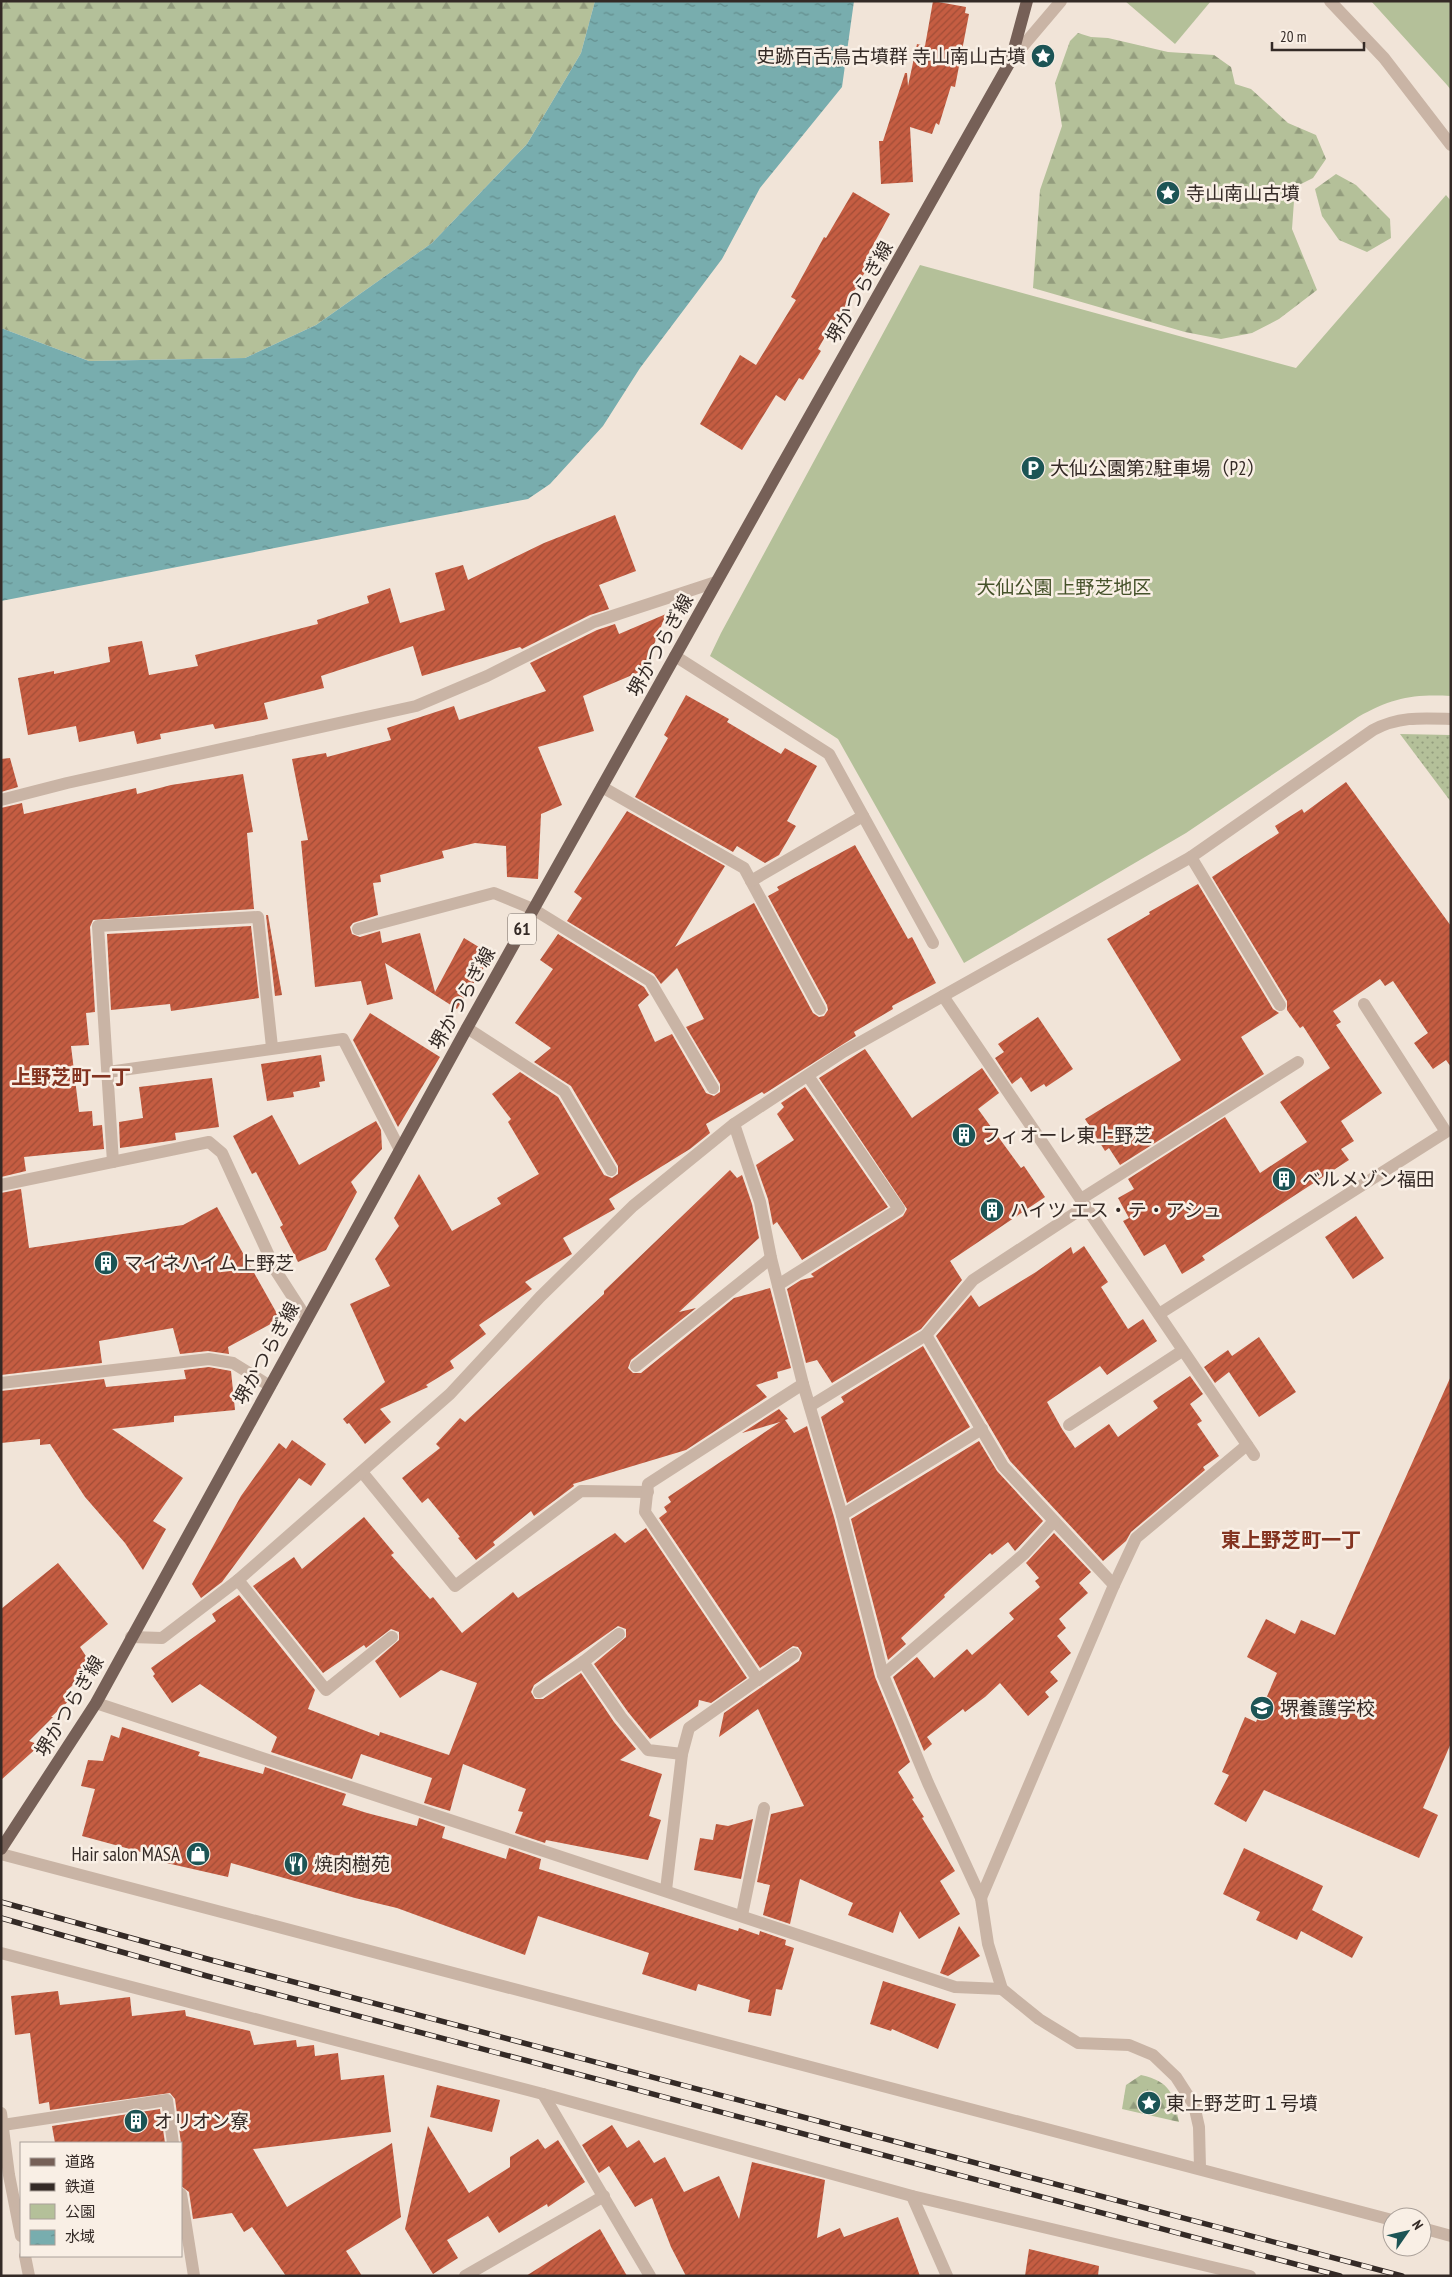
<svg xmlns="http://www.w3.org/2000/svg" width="1452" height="2277" font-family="'PT Sans Narrow','Noto Sans JP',sans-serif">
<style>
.grass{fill:url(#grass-dots)}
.forest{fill:url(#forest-firs)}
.park{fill:#b4c099}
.water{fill:url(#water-ripples)}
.building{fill:url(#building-hatch)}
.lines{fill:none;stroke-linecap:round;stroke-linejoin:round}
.minor{stroke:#c9b4a5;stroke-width:12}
.tertiary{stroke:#c9b4a5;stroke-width:12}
.primary{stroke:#766057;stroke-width:12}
.rail-casing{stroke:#342a26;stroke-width:5.5}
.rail{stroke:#f9efe5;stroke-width:4;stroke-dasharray:11;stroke-linecap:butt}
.labels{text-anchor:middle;stroke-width:5;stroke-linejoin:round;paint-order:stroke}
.shield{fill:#f9efe5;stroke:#6f655f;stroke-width:1}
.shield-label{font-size:18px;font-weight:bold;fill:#342a26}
.poi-label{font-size:19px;fill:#342a26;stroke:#f9efe5;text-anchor:start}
.street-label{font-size:19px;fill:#342a26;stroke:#f9efe5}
.park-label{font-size:19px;fill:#45522a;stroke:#f9efe5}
.neighbourhood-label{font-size:20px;font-weight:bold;fill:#833320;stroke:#f9efe5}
</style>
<defs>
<pattern id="grass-dots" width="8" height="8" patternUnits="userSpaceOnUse" patternTransform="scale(1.25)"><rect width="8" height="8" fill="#b4c099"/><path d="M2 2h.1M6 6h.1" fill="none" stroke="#939c7d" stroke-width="1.8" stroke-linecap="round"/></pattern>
<pattern id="forest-firs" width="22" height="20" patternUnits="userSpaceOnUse" patternTransform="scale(1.25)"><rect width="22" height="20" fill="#b4c099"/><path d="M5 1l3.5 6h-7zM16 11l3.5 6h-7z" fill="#939c7d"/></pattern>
<pattern id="water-ripples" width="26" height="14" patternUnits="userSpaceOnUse" patternTransform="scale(1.25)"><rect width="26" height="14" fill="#78adae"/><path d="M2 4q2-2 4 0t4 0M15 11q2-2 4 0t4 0" fill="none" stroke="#638d8d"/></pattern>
<pattern id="building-hatch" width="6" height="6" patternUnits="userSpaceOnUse" patternTransform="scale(1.25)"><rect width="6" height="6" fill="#c55d42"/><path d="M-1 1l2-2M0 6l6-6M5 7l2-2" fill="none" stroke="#a14d37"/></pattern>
</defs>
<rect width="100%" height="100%" fill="#f1e4d8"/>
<polygon class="grass" points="1400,734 1451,735 1451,802"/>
<g class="forest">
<polygon points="1,1 595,1 581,53 527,144 432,243 316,325 245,358 89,361 1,328"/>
<polygon points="1078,33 1091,37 1108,38 1168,52 1214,55 1231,67 1235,84 1251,89 1288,123 1316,135 1326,159 1313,178 1295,187 1292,229 1317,290 1279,319 1252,333 1221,339 1185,332 1033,288 1040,190 1062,126 1055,83 1070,41"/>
<polygon points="1336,174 1356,185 1390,219 1391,238 1367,252 1339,240 1322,216 1315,189"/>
<path d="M1141,2075C1171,2082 1173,2093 1179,2122L1122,2109L1126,2085Z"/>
</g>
<g class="park">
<polygon points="1125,1 1211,1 1175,44"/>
<polygon points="1371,1 1451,1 1451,90 1447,85"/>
<path d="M1446,195L1451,201V696C1412,694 1392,698 1358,717L1186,833L964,963L838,739L710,656L721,633L920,265L1296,368Z"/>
</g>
<polygon class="water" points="595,1 854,1 842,87 760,188 722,259 640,368 603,426 550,484 528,499 1,601 1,328 89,361 245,358 316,325 432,243 527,144 581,53"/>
<g class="building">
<polygon points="933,1 966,7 965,13 969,14 955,87 951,86 939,125 936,123 932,134 910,127 913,182 881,184 879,141 883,141 905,73 907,73 908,86 917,44 925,46"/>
<polygon points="853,192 890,214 865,260 870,263 843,311 841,309 818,349 821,351 803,380 799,378 785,401 776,395 742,450 700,424 740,355 756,365 796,300 791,297 824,237 826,238"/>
<polygon points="615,515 636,571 599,585 609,609 590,615 522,649 520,647 422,676 413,646 321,676 324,688 264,703 268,719 215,729 213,724 160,734 161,739 137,744 134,731 79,742 76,726 28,735 18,678 54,671 54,674 110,662 108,647 142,641 149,675 198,666 195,655 318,624 317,620 369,603 367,596 390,588 400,623 445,610 435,573 463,565 468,580 544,543"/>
<polygon points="666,614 644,670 583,696 594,731 538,747 562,805 541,814 538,879 507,877 506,846 475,843 442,851 444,858 380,875 381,882 373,883 378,915 353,923 350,927 352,934 360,937 380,931 382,943 420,933 435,992 464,938 492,955 457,1009 385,963 393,999 367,1005 361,981 315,987 301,841 308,840 292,759 326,753 327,757 391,740 387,728 454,706 459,720 546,691 530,663 597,630 615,624 619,634"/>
<polygon points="686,695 729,719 727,722 781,754 785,748 817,766 787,821 796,826 779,855 765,863 737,846 733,852 635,797 668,738 664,735"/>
<polygon points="10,758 18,787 1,792 1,759"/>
<polygon points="243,774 253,832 247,833 254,909 93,920 90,927 95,1012 86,1013 89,1045 71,1046 79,1112 92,1111 93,1126 102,1125 104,1149 24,1157 26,1171 1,1177 1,808 22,803 24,814 136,788 137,794 171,785"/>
<polygon points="1346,782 1451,926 1451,1067 1446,1060 1433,1069 1414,1043 1428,1033 1393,981 1385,986 1380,979 1333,1011 1341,1022 1336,1025 1382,1093 1341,1121 1354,1141 1341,1149 1349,1160 1202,1256 1205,1260 1182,1274 1165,1244 1144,1256 1123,1221 1129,1218 1118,1198 1134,1189 1128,1179 1225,1117 1260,1173 1307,1142 1280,1102 1330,1068 1303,1026 1300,1028 1287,1010 1287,1001 1212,877 1279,833 1275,826 1302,809 1304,813"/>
<polygon points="627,811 725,866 675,947 754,903 813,1013 819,1017 824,1016 828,1010 827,1005 768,896 779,890 777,887 855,845 908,939 912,937 936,983 892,1006 893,1009 854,1032 856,1036 764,1094 762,1092 706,1124 710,1133 690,1149 609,1199 615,1209 563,1238 572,1254 525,1282 532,1289 479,1325 486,1334 450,1361 454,1368 426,1385 428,1387 380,1409 391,1422 365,1444 349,1423 347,1424 343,1419 385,1382 350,1304 390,1286 375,1259 399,1226 394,1218 419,1174 452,1231 501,1204 497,1198 539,1174 508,1122 511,1119 492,1094 520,1072 558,1097 604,1175 612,1178 618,1174 618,1166 571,1086 534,1062 551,1048 515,1023 553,969 540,960 558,934 644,987 649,995 638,1005 655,1042 672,1034 706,1093 714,1096 720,1092 720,1084 686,1027 704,1019 677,968 661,984 654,974 567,921 582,898 574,892"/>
<polygon points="1198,884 1273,1009 1279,1013 1241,1037 1264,1074 1120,1165 1109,1148 1105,1151 1085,1119 1181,1060 1107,939 1150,914 1149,912"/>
<polygon points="266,915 268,915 282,995 275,996"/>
<polygon points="251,926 259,998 171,1011 170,1004 111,1010 107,934"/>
<polygon points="370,1013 440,1057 398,1127 353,1040"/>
<polygon points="1038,1017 1073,1069 1046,1087 1044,1084 1031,1092 1021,1077 1012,1084 995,1058 1004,1052 998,1044"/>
<polygon points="865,1049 912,1118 982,1068 999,1093 978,1109 1021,1168 1024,1166 1045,1197 950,1261 962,1280 921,1329 832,1383 817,1360 806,1363 787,1289 801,1280 814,1277 811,1274 903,1216 907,1209 819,1078"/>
<polygon points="321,1055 325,1081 319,1082 320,1087 293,1092 294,1097 267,1101 261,1064"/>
<polygon points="212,1078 219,1127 175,1133 176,1140 120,1148 119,1122 143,1118 139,1087"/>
<polygon points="805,1087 888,1207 802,1260 777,1222 773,1225 768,1199 756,1165 794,1140 777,1114 784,1107 781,1103"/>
<polygon points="272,1115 299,1165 376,1121 381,1130 382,1149 351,1182 357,1192 326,1250 298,1262 280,1227 283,1225 256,1172 252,1174 233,1136"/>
<polygon points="730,1170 737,1178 742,1175 752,1204 759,1238 679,1312 696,1308 631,1360 628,1368 633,1373 641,1373 734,1298 770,1288 791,1368 777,1372 778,1378 756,1385 767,1397 686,1450 573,1484 574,1486 534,1516 531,1511 493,1542 495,1545 476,1560 458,1538 460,1537 428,1498 422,1503 402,1478 440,1448 436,1444 460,1418 465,1422 604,1294 604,1291"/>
<polygon points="21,1189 29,1248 183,1225 217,1207 280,1319 228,1347 229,1354 208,1351 180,1354 173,1328 99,1341 102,1363 1,1375 1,1193"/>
<polygon points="1356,1216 1384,1258 1353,1279 1325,1237"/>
<polygon points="1084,1246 1108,1282 1101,1287 1128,1329 1143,1319 1157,1341 1107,1375 1100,1366 1047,1402 1062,1429 1075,1448 1109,1424 1118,1437 1158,1408 1153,1401 1190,1376 1203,1394 1190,1404 1202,1421 1197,1424 1219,1456 1203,1467 1205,1470 1131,1532 1126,1541 1103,1561 1010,1461 936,1336 971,1295 979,1307 1036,1272 1071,1247 1073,1254"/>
<polygon points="1259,1337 1296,1392 1259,1417 1229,1372 1215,1383 1204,1367 1228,1350 1232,1356"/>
<polygon points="923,1346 970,1427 847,1503 821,1417 844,1402 841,1397"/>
<polygon points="209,1367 231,1371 235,1410 174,1416 174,1422 112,1429 183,1478 153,1521 166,1529 143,1570 125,1543 85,1497 50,1444 40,1445 40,1439 1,1443 1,1391 104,1379 106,1387 186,1379 184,1370"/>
<polygon points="1451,1376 1451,1743 1423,1808 1438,1815 1419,1858 1264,1790 1246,1822 1214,1804 1229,1775 1222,1772 1245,1717 1256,1722 1277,1673 1247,1657 1266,1619 1295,1634 1301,1620 1335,1635"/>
<polygon points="779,1409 788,1419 785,1420 794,1433 807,1426 834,1517 875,1677 910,1762 898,1772 914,1798 912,1799 924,1817 922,1818 955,1871 940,1881 960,1914 919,1939 900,1911 893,1933 848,1915 853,1903 800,1879 790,1924 763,1915 770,1885 757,1882 771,1814 804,1806 758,1709 719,1737 724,1713 799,1661 802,1653 798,1647 793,1646 760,1668 659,1518 667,1512 664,1507 671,1502 668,1497 780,1422 742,1433"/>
<polygon points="292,1440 326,1464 311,1486 299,1478 222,1582 201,1598 192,1584 241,1496 279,1443 286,1449"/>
<polygon points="979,1441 997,1471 1043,1521 1015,1551 1008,1542 992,1555 990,1553 944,1595 945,1597 901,1638 906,1644 888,1660 851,1519"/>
<polygon points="364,1517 394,1553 391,1555 430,1599 433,1597 462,1633 513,1592 518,1598 615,1533 625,1543 646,1528 747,1678 711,1703 699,1700 698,1706 650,1739 628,1712 594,1664 626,1637 626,1629 618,1626 534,1685 531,1692 535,1699 543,1699 581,1673 614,1722 636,1749 620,1760 662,1774 649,1816 661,1820 648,1860 546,1840 545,1843 515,1833 523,1812 518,1811 526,1789 463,1764 450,1811 424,1803 432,1778 361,1754 352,1779 271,1752 277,1737 200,1684 172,1703 153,1676 155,1674 151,1668 216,1621 212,1614 239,1595 315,1690 308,1709 379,1736 380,1732 449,1755 477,1683 441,1670 400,1698 375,1661 399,1640 399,1632 391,1629 366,1648 364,1645 323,1673 253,1586 294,1557 302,1569"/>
<polygon points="1054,1533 1091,1572 1079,1583 1088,1593 1059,1619 1066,1628 1057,1636 1071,1653 1050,1672 1058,1681 1045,1692 1049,1697 1028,1716 1000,1683 985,1697 965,1712 963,1709 927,1737 932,1744 924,1751 893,1677 917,1657 934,1678 967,1649 972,1655 1014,1619 1009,1613 1040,1587 1035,1581 1039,1578 1026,1563"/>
<polygon points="58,1563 108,1624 80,1647 93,1667 78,1677 80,1679 66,1691 72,1698 51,1717 53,1717 29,1741 40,1745 1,1780 1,1609"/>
<polygon points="122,1727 200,1752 198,1756 263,1774 265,1767 346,1794 342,1805 367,1813 417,1826 419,1818 445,1827 442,1838 506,1859 509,1848 541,1859 539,1869 738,1931 739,1928 759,1935 760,1931 786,1940 785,1945 794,1948 782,1990 776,1989 771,2016 748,2012 750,2000 698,1984 696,1991 642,1974 649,1953 538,1916 525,1955 397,1908 355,1898 231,1863 228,1877 162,1862 163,1858 82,1836 95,1789 81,1786 88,1760 103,1761 111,1735 119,1738"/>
<polygon points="753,1819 741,1879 694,1870 700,1838 713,1840 716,1824 728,1826"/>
<polygon points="1244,1848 1323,1886 1312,1910 1363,1937 1352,1958 1301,1931 1297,1940 1256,1920 1260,1912 1223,1894"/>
<polygon points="959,1926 980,1956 948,1976 940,1973"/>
<polygon points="883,1981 956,2004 938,2049 892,2029 891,2031 870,2024"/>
<polygon points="58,1991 60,2005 130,1997 132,2016 185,2010 186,2016 250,2031 254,2045 296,2040 297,2047 314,2045 315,2056 338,2053 341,2080 384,2075 391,2132 253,2149 287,2207 392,2143 401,2217 346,2251 362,2276 286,2276 252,2227 244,2232 232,2213 193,2219 189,2192 181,2186 181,2143 175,2099 170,2093 50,2110 49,2102 39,2104 30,2033 15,2035 11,1996"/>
<polygon points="437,2085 500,2100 492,2132 430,2117"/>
<polygon points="160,2109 165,2143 55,2143 52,2126"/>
<polygon points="612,2125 627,2148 639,2140 654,2163 665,2157 684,2192 719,2176 739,2219 752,2162 825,2180 817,2238 840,2228 844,2237 898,2217 920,2276 686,2276 671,2247 652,2198 635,2207 609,2166 599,2173 582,2145"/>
<polygon points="428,2126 469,2193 510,2167 510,2157 538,2139 545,2149 558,2140 585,2182 548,2207 547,2204 499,2233 488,2216 447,2240 458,2258 433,2274 405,2229"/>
<polygon points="600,2229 627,2276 526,2276"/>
<polygon points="1029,2249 1099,2266 1098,2276 1025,2276"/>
</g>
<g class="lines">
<g class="minor">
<polyline points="675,656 829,754 933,943"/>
<polyline points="602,787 744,868 820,1009"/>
<polyline points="1,800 67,783 416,706 487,676 594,622 716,582"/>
<polyline points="1191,857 1280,1005"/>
<polyline points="751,881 863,816"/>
<polyline points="358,929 494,893 533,909 650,981 713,1088"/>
<polyline points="943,996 1254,1455"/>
<polyline points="467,1028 564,1091 611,1170"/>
<polyline points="108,1072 343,1039 400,1150"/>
<polyline points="734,1124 760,1202 771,1258 803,1384 842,1515 883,1675 928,1783 981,1898 988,1944 1002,1989 1039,2019 1078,2043 1129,2045 1153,2055 1176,2077 1194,2105 1199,2127 1200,2168"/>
<polyline points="113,1162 98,926 258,917 272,1047"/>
<polyline points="1,1185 209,1142 222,1153 276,1271 307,1319"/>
<polyline points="1081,1199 1298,1062"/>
<polyline points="778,1285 899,1209 808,1076"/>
<polyline points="1159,1314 1446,1132 1364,1004"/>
<polyline points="926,1335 1003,1466 1114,1585"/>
<polyline points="636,1366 771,1258"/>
<polyline points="1,1383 209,1359 233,1363 270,1386"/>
<polyline points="810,1406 926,1335 973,1280 1086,1206"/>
<polyline points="1069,1425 1182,1351"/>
<polyline points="362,1472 455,1586 581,1491 648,1492"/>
<polyline points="842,1515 982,1429"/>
<polyline points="238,1580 326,1690 392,1637"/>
<path d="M131,1637L162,1638L238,1580L450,1394L540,1297L633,1206L734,1124L843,1052L1191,857L1373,730C1399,716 1423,718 1451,719"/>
<polyline points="583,1662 621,1717 648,1750 682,1754"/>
<polyline points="883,1675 1024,1554 1054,1521"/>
<polyline points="758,1680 645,1512 648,1484 803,1384"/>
<polyline points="539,1692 583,1662 619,1634"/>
<polyline points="96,1703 955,1987 1002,1989"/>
<polyline points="666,1890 682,1754 689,1728 794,1654"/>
<polyline points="981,1898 1114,1585 1136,1538 1247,1445"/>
<polyline points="742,1915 764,1808"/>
<polyline points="1,1953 543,2094 912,2196 1250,2276"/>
<polyline points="543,2094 650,2276"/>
<polyline points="1,2113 9,2175 21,2236"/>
<polyline points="3,2125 167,2100 173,2143"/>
<polyline points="181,2194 194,2276"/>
<polyline points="912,2196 947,2276"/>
<polyline points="25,2256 29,2276"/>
<polyline points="465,2276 604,2196"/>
</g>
<g class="tertiary">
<polyline points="1330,1 1384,58 1451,145"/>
<polyline points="1011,60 1061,1"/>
<polyline points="1,1854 1392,2220"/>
<polyline points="1422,2228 1451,2236"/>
</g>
<polyline class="primary" points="1,1849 96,1703 467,1028 777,474 1011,60 1027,1"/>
<g class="rail-casing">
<g id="rail">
<polyline points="1,1902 211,1960 1402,2276"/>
<polyline points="1,1918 207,1976 1340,2276"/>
</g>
</g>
<use href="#rail" class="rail"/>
</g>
<defs>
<g id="sight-disc" transform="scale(1.25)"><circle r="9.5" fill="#1c5455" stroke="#f9efe5"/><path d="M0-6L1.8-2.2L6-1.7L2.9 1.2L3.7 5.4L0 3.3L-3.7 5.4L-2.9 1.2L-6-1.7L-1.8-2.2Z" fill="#fff"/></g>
<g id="parking-disc" transform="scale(1.25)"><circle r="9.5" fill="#1c5455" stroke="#f9efe5"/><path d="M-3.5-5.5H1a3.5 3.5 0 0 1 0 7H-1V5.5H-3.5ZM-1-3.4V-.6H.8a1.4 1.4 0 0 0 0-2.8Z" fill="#fff"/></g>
<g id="building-disc" transform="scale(1.25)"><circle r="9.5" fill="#1c5455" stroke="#f9efe5"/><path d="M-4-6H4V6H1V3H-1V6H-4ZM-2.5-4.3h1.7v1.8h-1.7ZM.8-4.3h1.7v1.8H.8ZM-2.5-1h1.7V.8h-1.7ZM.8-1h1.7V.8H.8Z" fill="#fff"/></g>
<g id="school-disc" transform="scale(1.25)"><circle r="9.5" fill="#1c5455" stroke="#f9efe5"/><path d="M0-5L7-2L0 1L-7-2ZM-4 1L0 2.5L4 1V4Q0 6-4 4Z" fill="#fff"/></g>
<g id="shop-disc" transform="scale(1.25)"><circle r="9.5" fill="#1c5455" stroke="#f9efe5"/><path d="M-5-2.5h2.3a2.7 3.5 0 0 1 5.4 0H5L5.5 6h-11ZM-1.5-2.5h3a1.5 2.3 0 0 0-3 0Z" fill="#fff"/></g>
<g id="restaurant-disc" transform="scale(1.25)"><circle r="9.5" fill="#1c5455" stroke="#f9efe5"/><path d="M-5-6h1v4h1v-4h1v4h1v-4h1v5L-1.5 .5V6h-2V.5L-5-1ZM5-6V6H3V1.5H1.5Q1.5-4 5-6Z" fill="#fff"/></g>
</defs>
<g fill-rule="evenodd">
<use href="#sight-disc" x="1043" y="56"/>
<use href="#sight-disc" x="1168" y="193"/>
<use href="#parking-disc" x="1033" y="468"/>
<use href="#building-disc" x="964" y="1135"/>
<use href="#building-disc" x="1284" y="1179"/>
<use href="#building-disc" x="992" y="1210"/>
<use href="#building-disc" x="106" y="1263"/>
<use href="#school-disc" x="1262" y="1708"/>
<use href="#shop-disc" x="198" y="1854"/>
<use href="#restaurant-disc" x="296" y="1864"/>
<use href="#sight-disc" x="1149" y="2103"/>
<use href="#building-disc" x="136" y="2121"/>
</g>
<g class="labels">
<rect class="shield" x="508" y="913.5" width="28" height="31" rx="4"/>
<g class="shield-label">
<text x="522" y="935">61</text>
</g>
<g class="poi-label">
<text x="1026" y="63" text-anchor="end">史跡百舌鳥古墳群 寺山南山古墳</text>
<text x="1186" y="200">寺山南山古墳</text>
<text x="1050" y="475">大仙公園第2駐車場（P2）</text>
<text x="982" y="1142">フィオーレ東上野芝</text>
<text x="1302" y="1186">ベルメゾン福田</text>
<text x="1010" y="1217">ハイツ エス・テ・アシュ</text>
<text x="124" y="1270">マイネハイム上野芝</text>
<text x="1280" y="1715">堺養護学校</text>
<text x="180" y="1861" text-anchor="end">Hair salon MASA</text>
<text x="314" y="1871">焼肉樹苑</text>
<text x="1166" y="2110">東上野芝町１号墳</text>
<text x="154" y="2128">オリオン寮</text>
</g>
<g class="street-label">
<text transform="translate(859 292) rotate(-60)" y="7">堺かつらぎ線</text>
<text transform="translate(660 645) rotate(-61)" y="7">堺かつらぎ線</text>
<text transform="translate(462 998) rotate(-61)" y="7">堺かつらぎ線</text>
<text transform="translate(266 1353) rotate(-61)" y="7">堺かつらぎ線</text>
<text transform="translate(69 1706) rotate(-59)" y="7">堺かつらぎ線</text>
</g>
<g class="park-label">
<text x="1064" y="594">大仙公園 上野芝地区</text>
</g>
<g class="neighbourhood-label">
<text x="71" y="1084">上野芝町一丁</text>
<text x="1291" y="1547">東上野芝町一丁</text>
</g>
</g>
<rect width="1452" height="2277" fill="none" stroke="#342a26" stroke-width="5"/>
<rect x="20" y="2142" width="162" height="115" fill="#f9efe5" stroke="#aaa099"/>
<rect x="30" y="2158" width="25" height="8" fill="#766057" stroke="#aaa099"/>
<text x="65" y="2167" font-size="15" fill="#342a26">道路</text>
<rect x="30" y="2183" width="25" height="8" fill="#342a26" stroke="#aaa099"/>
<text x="65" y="2192" font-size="15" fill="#342a26">鉄道</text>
<rect x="30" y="2204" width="25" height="15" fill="#b4c099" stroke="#aaa099"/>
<text x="65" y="2217" font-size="15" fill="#342a26">公園</text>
<rect x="30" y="2230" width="25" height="15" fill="url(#water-ripples)" stroke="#aaa099"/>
<text x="65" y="2242" font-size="15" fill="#342a26">水域</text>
<g transform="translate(1407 2232) rotate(56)"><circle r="24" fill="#f9efe5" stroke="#aaa099"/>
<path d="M0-4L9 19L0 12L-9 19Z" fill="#1c5455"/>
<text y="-8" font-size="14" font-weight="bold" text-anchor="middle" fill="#342a26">N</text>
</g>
<path d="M1272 42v8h92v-8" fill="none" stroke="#342a26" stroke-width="2.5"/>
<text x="1280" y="42" font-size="15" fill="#342a26" stroke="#f9efe5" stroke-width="4" paint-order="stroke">20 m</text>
</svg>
